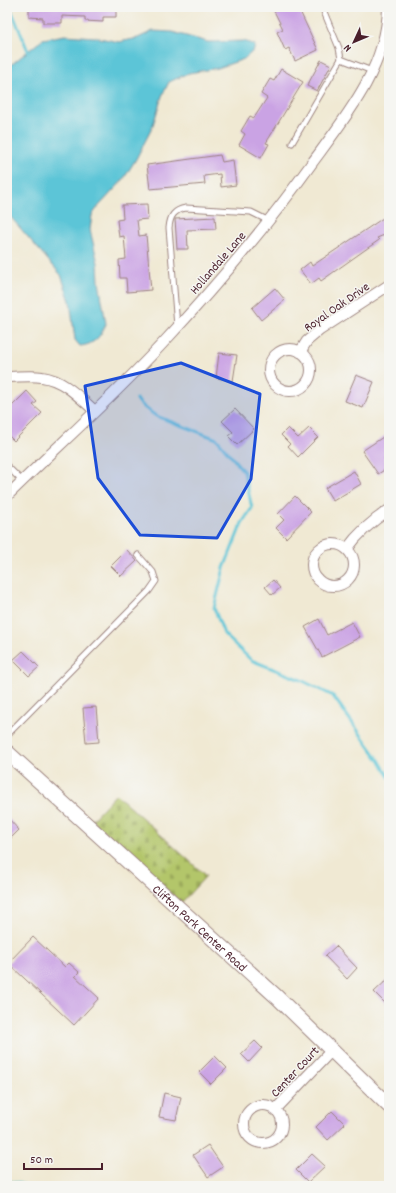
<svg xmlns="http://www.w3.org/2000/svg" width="396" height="1193" font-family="Dekko,sans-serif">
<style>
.cemetery{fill:url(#cemetery-stones);stroke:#7e724a}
.water{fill:#5bc5d7;stroke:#527281}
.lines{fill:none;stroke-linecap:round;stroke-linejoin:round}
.stream{stroke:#5bc5d7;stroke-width:3}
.building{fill:#caa3e4}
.lane-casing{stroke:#9d847f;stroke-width:7}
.street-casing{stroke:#9d847f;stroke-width:12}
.secondary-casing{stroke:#9d847f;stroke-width:16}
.lane{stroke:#fff;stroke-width:5}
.street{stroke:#fff;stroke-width:10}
.secondary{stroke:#fff;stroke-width:14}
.marked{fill:#1d4ed8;fill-opacity:0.2;stroke:#1d4ed8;stroke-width:3;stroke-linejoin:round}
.labels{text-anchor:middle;stroke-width:3;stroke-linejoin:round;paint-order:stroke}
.street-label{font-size:13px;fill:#4a1f2b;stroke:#f6f6f2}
</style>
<defs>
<pattern id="cemetery-stones" width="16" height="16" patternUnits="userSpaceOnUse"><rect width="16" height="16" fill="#b3c66a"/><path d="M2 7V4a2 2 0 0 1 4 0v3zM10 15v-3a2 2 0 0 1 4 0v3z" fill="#9baa5c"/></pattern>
</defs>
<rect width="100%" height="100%" fill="#f6f6f2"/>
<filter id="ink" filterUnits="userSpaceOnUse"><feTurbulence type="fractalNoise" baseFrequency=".025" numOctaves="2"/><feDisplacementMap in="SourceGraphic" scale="8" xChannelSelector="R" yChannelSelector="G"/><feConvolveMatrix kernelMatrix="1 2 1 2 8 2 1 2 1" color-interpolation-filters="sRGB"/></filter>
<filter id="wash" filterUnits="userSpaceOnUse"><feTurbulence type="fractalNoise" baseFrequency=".012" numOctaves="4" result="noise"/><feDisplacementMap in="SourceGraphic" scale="16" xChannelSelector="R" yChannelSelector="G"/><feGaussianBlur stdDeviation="0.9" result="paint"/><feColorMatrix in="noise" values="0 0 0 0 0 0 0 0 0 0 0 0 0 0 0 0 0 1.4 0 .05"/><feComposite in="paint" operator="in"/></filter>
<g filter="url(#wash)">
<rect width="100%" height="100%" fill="#f0e9d3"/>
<polygon class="cemetery" points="116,794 206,876 181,903 92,820"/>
<path class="water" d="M153,31L172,32L208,42L244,41L255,45L254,50L244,59L218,68L189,73L169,82L162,96L152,128L136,159L123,180L99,206L92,215L90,230L98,263L99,282L106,324C101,336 94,345 80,346L75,340L70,301L61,275L7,213V68L43,39L65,35L95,37L119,42L138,38Z"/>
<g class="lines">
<g class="stream">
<polyline points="10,7 28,51"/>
<polyline points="136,399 145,408 156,416 217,439 244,472 252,508 242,523 224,568 214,608 224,634 251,660 301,680 333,696 379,760 389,777"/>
<polyline points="7,1181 28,1186"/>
</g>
</g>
<g id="blocks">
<g class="building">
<polygon points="29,7 116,7 116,17 103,17 103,22 85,21 85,17 62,16 62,23 43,23 43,18 29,17"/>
<polygon points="272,7 298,7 318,50 295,61 289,48 285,50 277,32 283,29"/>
<polygon points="321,60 331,65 317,91 307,86"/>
<polygon points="281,69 303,82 266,143 269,144 261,158 239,145 245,134 241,131 250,116 254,118 267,98 261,94 270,79 274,81"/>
<polygon points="220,155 222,162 233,160 236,185 221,187 220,174 204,176 205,184 150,189 147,165"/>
<polygon points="147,204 148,219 137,220 139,236 146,235 151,290 127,292 126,278 120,278 119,260 126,259 124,236 119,237 117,220 123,219 122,205"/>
<polygon points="389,214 389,233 377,238 379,240 321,281 319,278 311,284 300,270 310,262 312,266"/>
<polygon points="215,217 216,229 187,230 188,249 177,249 175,219"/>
<polygon points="275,288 285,300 261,320 252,308"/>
<polygon points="219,353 237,355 233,381 216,378"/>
<polygon points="356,375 374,382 363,408 345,401"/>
<polygon points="27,391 37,402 33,405 42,413 14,441 7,434 7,411"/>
<polygon points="235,409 254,429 237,445 228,436 233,432 222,421"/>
<polygon points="288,428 298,438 309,428 318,437 298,457 288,446 290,444 281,435"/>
<polygon points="389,433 389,455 384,458 389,467 378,474 362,451"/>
<polygon points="354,471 361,484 333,501 325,488"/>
<polygon points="295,496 311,512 286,538 276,528 284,520 278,514"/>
<polygon points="127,550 137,561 121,576 111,566"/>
<polygon points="273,580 280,588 272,595 265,587"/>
<polygon points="319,619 327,635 352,622 360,637 322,657 305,627"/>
<polygon points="23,651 39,667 29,676 13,660"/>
<polygon points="96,707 99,742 86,743 83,708"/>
<polygon points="7,817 19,830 7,842"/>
<polygon points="33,937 65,967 69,963 79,972 75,976 99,998 74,1025 8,963"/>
<polygon points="336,946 357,968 347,979 325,956"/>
<polygon points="389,978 389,1007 374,992"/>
<polygon points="255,1041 262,1048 249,1062 241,1054"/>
<polygon points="215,1056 227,1068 211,1084 199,1072"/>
<polygon points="164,1093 181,1097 176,1120 159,1117"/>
<polygon points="332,1111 345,1124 328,1140 316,1127"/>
<polygon points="208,1145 223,1167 208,1177 193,1155"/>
<polygon points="312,1154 325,1166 308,1182 296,1170"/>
</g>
</g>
</g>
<g filter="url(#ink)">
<use href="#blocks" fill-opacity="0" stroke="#9d847f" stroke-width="1"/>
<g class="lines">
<g class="lane-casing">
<g id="lane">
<polyline points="341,59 372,71"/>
<polyline points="292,143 341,59 339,48 322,7"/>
<path d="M177,326L169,228C170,216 174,210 186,208L251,212L269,221"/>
<polyline points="7,466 22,481"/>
<polyline points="7,735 149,591 156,581 153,572 138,555"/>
</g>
</g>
<g class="street-casing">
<g id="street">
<circle cx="290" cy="370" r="21"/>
<polyline points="300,352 307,341 320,330 389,285"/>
<path d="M7,377C18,377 31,375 42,377C64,380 79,397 95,411"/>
<path d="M7,496C59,445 114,396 163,343C216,286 267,226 312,163C346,117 387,67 388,7"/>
<circle cx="333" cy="565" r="21"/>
<path d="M347,549C359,532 372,521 389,510"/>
<circle cx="263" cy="1124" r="19"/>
<polyline points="275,1110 332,1050"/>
</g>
</g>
<g class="secondary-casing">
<g id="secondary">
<path id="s1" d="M7,752L277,997L389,1106"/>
</g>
</g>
<use href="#lane" class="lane"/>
<use href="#street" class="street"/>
<use href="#secondary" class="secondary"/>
</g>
</g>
<path class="marked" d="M181,363L260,394L251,479L217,538L140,535L98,478L85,386Z"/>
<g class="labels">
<g class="street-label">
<text transform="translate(217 262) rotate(-49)" y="5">Hollandale Lane</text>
<text transform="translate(336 306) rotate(-35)" y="5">Royal Oak Drive</text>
<text dy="5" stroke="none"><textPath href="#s1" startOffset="261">Clifton Park Center Road</textPath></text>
<text transform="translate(294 1071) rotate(-47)" y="5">Center Court</text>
</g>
</g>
<rect width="396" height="1193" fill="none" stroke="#f6f6f2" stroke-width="24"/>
<g transform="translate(354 42) rotate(226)" stroke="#f6f6f2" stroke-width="3" paint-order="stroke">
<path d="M0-3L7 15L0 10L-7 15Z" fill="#4a1f2b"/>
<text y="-6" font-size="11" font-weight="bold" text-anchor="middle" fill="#4a1f2b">N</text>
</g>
<path d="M24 1163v6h78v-6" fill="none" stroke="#4a1f2b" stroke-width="2"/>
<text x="30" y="1163" font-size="12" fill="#4a1f2b" stroke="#f6f6f2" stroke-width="3" paint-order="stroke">50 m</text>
</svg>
